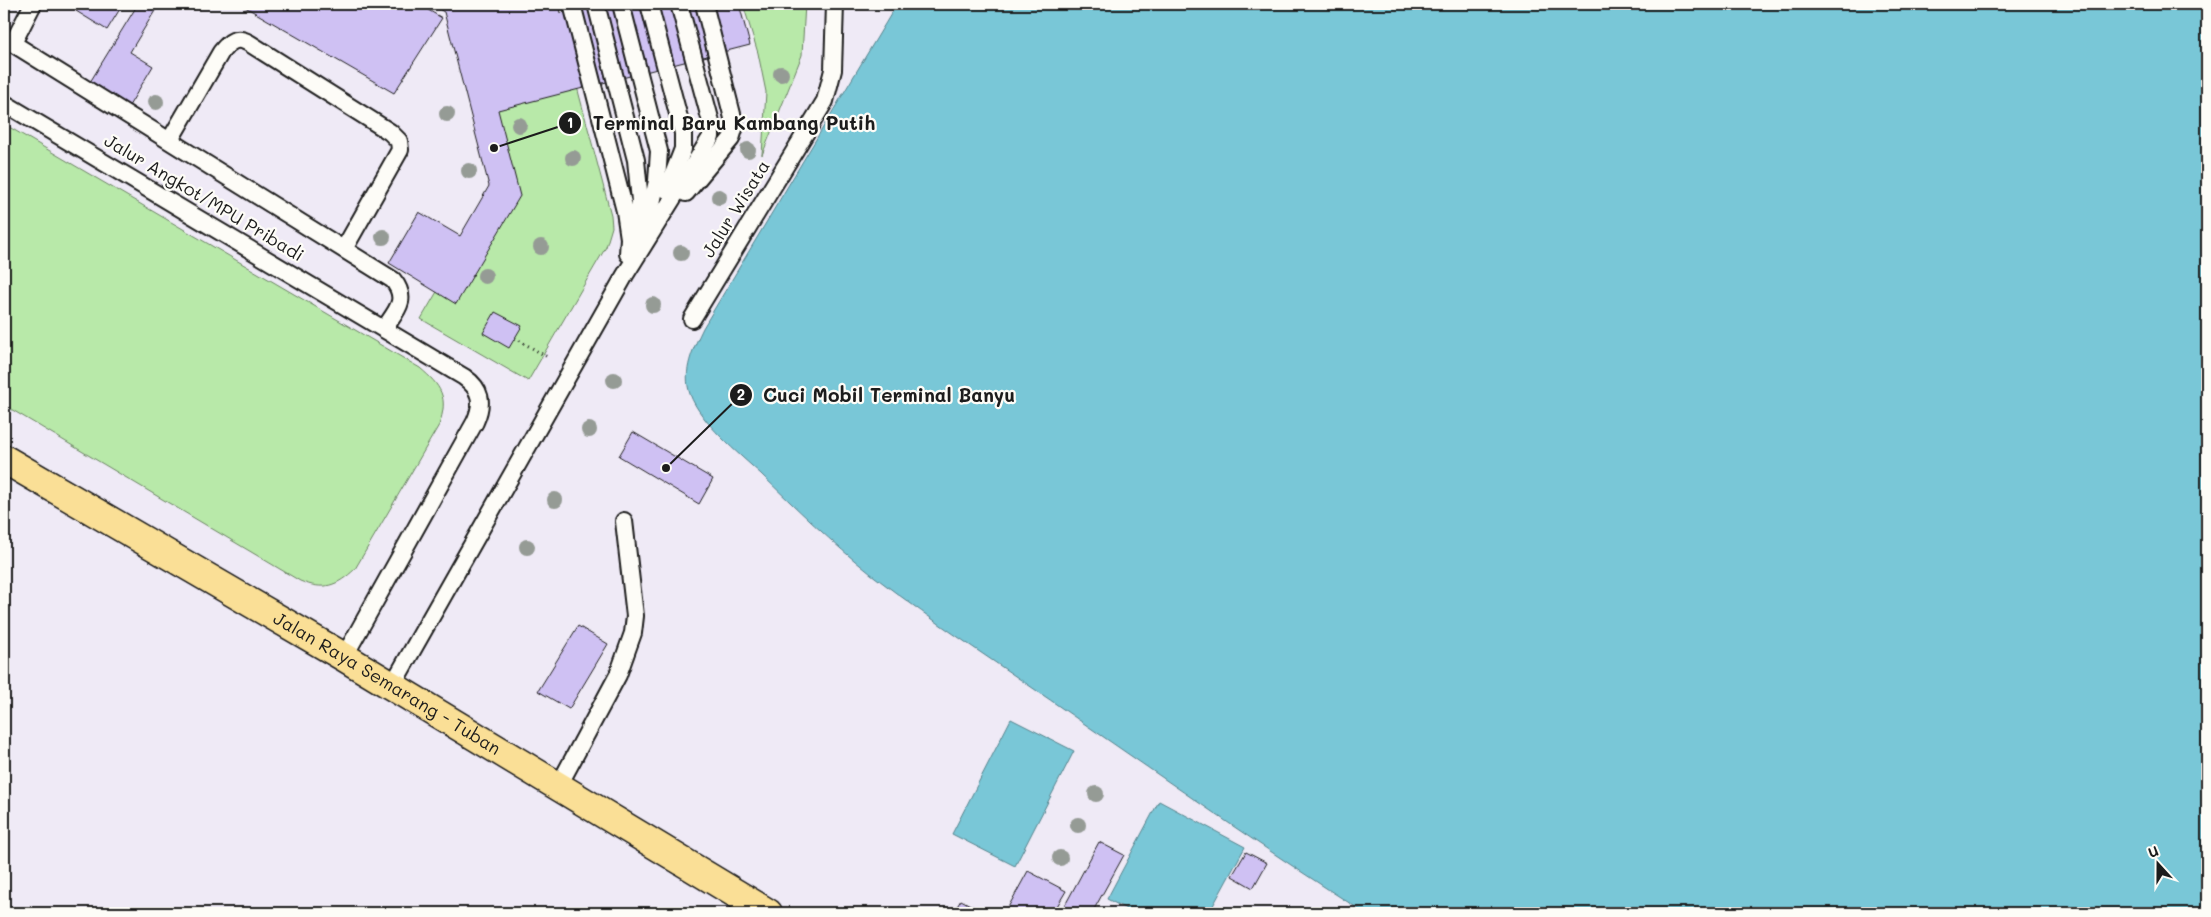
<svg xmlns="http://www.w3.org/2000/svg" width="2211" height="917" font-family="Mali,sans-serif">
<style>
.green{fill:#b8e9a9;stroke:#6a8262}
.water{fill:#79c7d7;stroke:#54838c}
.building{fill:#cfc1f3;stroke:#1c1c1c}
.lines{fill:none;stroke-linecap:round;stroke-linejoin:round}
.service-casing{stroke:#1c1c1c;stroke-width:20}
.trunk-casing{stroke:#1c1c1c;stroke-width:31}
.path{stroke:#1c1c1c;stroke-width:3;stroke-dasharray:1 4;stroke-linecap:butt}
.service{stroke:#fdfcf7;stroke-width:16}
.trunk{stroke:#fadf96;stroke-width:28}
.tree{fill:#959b95}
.labels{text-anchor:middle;stroke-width:4.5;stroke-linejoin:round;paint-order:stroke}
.street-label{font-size:18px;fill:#1c1c1c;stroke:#fdfcf7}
.leader{fill:none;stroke:#1c1c1c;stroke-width:2}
.callout-dot{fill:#1c1c1c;stroke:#fdfcf7;stroke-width:2}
.mark-label{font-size:15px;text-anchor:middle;font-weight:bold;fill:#fff}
.callout-label{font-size:19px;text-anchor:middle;font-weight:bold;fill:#1c1c1c;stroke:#fdfcf7;stroke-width:4.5;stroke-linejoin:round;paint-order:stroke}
</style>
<rect width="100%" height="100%" fill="#efeaf6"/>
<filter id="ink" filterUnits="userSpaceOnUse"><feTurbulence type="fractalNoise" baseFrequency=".02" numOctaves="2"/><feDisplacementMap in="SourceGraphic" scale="10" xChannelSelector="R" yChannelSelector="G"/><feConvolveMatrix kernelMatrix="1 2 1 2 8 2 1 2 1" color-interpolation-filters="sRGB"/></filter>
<g filter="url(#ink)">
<g class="green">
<polygon points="466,4 555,4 611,215 612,227 606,247 528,381 421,319 510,167"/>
<polygon points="743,4 805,4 802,55 762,155 766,92 758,53"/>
<path d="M4,124L420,368C441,386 449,397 439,425L355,569C337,586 324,591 300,581L4,405Z"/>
</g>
<g class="water">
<path d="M897,4H2207V913H1365C1267,851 1172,784 1076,718C1008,670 937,625 871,574C832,543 796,508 761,474C739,454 700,422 690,394C682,371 693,349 703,328Z"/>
<polygon points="1011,719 1074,751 1015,866 952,834"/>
<polygon points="1159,801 1245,847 1209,913 1134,913 1107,899"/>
</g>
<g class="building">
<polygon points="81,4 123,4 107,30 76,11"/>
<polygon points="138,4 159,4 130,52 153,66 126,111 87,87"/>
<polygon points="240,4 418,4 442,18 394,93"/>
<polygon points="430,4 559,4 561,13 597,4 739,4 750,45 498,110 520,196 456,304 389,263 419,212 460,236 489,186 444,12"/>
<polygon points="495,312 522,326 509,348 483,333"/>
<polygon points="633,432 713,479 699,504 619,456"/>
<polygon points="578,626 608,644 569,709 538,691"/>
<polygon points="1099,842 1124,855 1092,913 1070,913 1063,909"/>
<polygon points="1246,852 1267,863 1253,888 1232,876"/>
<polygon points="1028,871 1066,891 1053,913 1005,913"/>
<polygon points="961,900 985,913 953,913"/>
</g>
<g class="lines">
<g class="service-casing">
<g id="service">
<polyline points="572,4 625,211 629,238 628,254"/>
<polyline points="596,4 636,160 640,201 637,224"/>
<polyline points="621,4 659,151 657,181 652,203 637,242"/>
<polyline points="649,4 683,133 683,149 667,190"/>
<path d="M4,38L393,280C409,300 396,311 384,329"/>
<polyline points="13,43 33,4"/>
<path d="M4,103L464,377C481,389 484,402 475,422L344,657"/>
<path d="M170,140L221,52C230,41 236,36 249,43L390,132L399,141L400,150L344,249"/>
<polyline points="686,193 731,139 735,126 704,4"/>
<polyline points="692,319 825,101 833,70 835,4"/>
<polyline points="392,686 625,275 711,137 711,122 679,4"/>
<polyline points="558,787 618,675 633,633 635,616 624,521"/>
</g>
</g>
<g class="trunk-casing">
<g id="trunk">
<path id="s1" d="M4,459L344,657L768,913"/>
</g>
</g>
<polyline class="path" points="515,338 549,358"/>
<use href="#service" class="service"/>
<use href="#trunk" class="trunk"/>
</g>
<g class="tree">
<circle cx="781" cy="74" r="8"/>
<circle cx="156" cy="102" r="8"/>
<circle cx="447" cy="114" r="8"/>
<circle cx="519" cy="125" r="8"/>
<circle cx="748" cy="150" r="8"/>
<circle cx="573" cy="158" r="8"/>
<circle cx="469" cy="171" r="8"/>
<circle cx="719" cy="197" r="8"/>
<circle cx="383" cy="237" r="8"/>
<circle cx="541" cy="247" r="8"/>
<circle cx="681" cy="253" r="8"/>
<circle cx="485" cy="276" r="8"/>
<circle cx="653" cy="305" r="8"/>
<circle cx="614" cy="380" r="8"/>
<circle cx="589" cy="430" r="8"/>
<circle cx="555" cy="500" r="8"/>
<circle cx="527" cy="547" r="8"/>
<circle cx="1096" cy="794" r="8"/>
<circle cx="1078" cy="825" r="8"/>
<circle cx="1060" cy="858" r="8"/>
</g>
</g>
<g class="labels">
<g class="street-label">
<text transform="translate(204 198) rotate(31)" y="6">Jalur Angkot/MPU Pribadi</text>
<text transform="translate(736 209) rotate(-58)" y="6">Jalur Wisata</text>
<text dy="6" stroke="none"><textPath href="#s1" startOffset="444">Jalan Raya Semarang - Tuban</textPath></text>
</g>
</g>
<path class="leader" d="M494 148L570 123M666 468L741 395"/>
<g class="callout-dot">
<circle cx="494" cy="148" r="5"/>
<circle cx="666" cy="468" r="5"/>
<circle cx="570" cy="123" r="12"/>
<circle cx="741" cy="395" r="12"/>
</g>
<g class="mark-label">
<text x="570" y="128">1</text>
<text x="741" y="400">2</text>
</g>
<g class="callout-label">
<text x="734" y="130">Terminal Baru Kambang Putih</text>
<text x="889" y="402">Cuci Mobil Terminal Banyu</text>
</g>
<rect width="2211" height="917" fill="none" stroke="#fdfcf7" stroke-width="20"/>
<rect x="10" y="10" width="2191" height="897" fill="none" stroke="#1c1c1c" stroke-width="2" filter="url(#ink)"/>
<g transform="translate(2158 864) rotate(339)" stroke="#fdfcf7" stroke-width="4" paint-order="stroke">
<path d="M0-4L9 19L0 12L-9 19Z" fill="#1c1c1c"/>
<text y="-8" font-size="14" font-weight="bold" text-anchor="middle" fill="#1c1c1c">U</text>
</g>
</svg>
